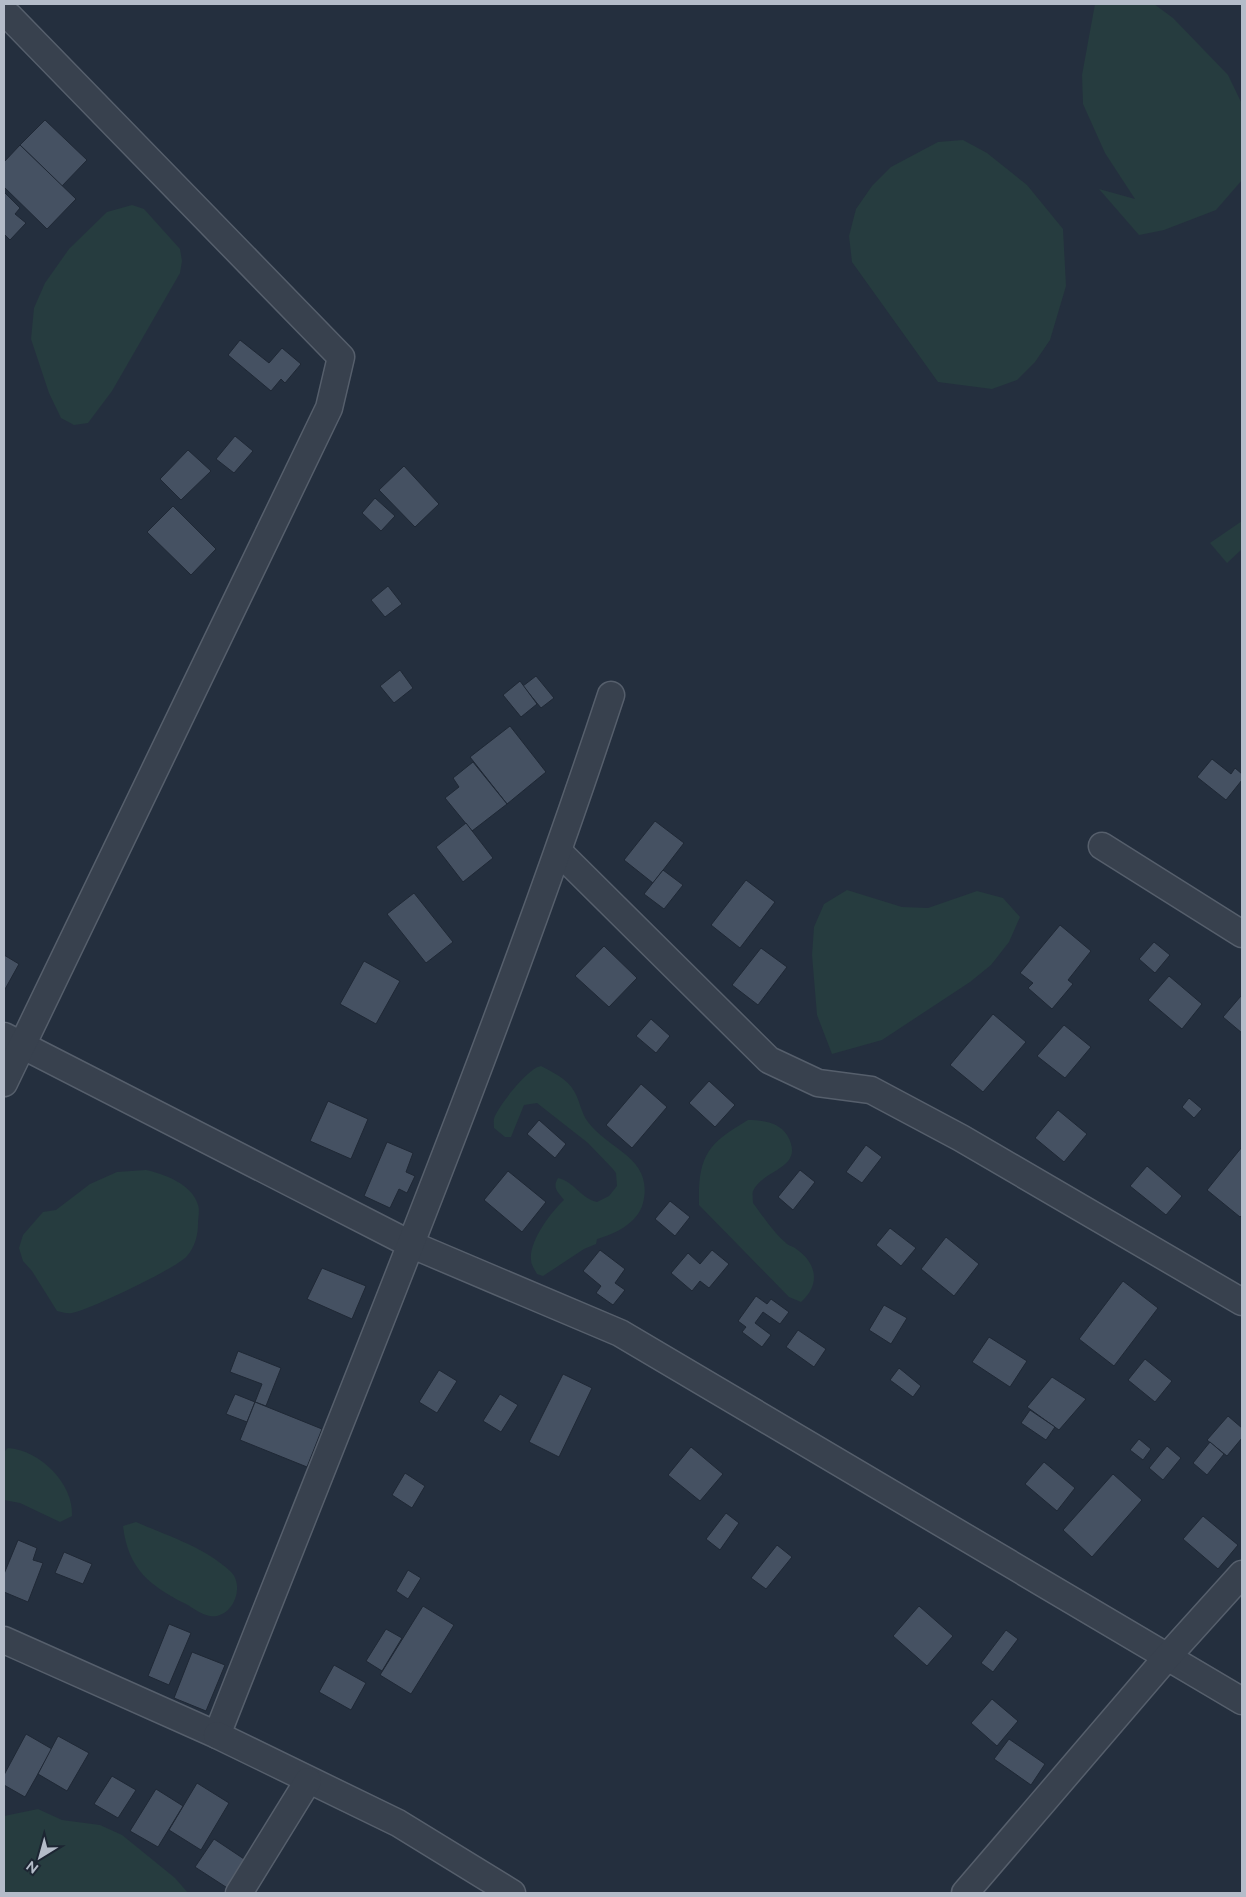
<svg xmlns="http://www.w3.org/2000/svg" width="1246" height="1897" font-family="Raleway,sans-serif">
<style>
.green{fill:#263c3f}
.building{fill:#455162;stroke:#1f2835}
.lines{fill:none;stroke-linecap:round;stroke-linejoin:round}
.street-casing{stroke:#565f6c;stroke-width:29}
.street{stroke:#38414e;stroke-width:26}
</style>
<rect width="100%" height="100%" fill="#242f3e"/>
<g class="green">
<polygon points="1095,4 1154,4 1173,18 1228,75 1242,104 1242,180 1216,210 1164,230 1139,235 1099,189 1135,199 1105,153 1083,104 1082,75"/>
<polygon points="963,140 987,153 1027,185 1063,229 1066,286 1050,340 1035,362 1017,380 992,389 938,382 852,262 849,236 856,209 872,186 891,167 938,142"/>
<polygon points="132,205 144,209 180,249 182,261 180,273 112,391 88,423 74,425 61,418 49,393 31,339 34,308 45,283 69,249 107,212"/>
<polygon points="1242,521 1242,549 1227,563 1210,543"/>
<polygon points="847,890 902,907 928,908 977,891 1003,898 1020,917 1009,942 991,965 970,982 882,1040 832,1054 817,1015 812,955 814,927 824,904"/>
<path d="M541,1066C552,1072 568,1079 574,1091C580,1101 581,1113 588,1122C610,1151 654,1158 643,1203C638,1223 615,1234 597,1239L596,1244L584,1249L543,1276L537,1274C535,1270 531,1265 531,1260C529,1241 551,1212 564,1200C558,1192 552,1188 558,1178C573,1181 582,1199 597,1202L609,1196L617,1186L616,1173L612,1168L588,1143L537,1103L524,1105L511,1137H505L494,1128C494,1124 493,1120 495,1116C501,1103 528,1068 541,1066Z"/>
<path d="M748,1120C762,1120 779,1122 787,1135C807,1169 762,1169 753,1191C752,1194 753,1199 753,1203C762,1215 773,1232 785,1242C787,1245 792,1246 795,1248C817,1263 821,1284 801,1302L789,1297L699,1205C698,1156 707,1144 748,1120Z"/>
<path d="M146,1170C164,1174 192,1184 198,1205C200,1210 198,1218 198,1224C198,1235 195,1247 187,1256C177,1268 89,1310 72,1313C67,1314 62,1312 57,1311L32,1271L23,1261L19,1248L23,1235L43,1212L56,1210L90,1184L117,1172Z"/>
<path d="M8,1448C40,1450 74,1484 72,1516L60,1522L20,1503L4,1500V1452Z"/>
<path d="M136,1522C168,1536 204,1547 230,1571C246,1585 233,1619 210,1616C202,1615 193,1608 186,1604C150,1586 128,1569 123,1526Z"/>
<polygon points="38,1809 62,1820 100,1825 122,1835 175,1878 188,1893 4,1893 4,1816"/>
</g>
<g class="building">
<polygon points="45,120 87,160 62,186 20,145"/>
<polygon points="20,145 76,199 47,229 4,187 4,162"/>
<polygon points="4,192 20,208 15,214 26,223 10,240 4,234"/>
<polygon points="240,340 269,363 282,348 301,364 285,383 281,379 271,391 228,355"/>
<polygon points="235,436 253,451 234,473 216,459"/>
<polygon points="188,450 211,471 181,500 160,479"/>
<polygon points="404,466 439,504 415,527 379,490"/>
<polygon points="375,498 395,516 381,531 362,513"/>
<polygon points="173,506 216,549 191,575 147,532"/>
<polygon points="388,586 402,604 385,617 371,600"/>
<polygon points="400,670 413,688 394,703 380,686"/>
<polygon points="536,676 554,698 541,708 523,686"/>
<polygon points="520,681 537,704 521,717 503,695"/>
<polygon points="510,726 546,772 507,804 470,757"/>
<polygon points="1212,759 1231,774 1235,768 1242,774 1242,780 1226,800 1197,777"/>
<polygon points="473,762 507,804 472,831 445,798 459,787 453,778"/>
<polygon points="655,821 684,843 653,883 624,860"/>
<polygon points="466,823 493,858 463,882 436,847"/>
<polygon points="663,870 683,885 664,909 644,894"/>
<polygon points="746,880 775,902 740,948 711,925"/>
<polygon points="414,893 453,942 426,963 387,914"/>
<polygon points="1060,925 1091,951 1068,980 1073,984 1052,1009 1028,988 1033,983 1020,973"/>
<polygon points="1154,942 1170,955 1155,973 1139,959"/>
<polygon points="604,946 637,978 609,1007 575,976"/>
<polygon points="761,948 787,967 758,1005 732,985"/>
<polygon points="4,955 19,964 4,991"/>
<polygon points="364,961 400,981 376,1024 340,1004"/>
<polygon points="1169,976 1202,1004 1182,1029 1148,1000"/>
<polygon points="1241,996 1242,997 1242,1033 1223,1017"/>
<polygon points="993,1014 1026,1042 983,1092 950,1065"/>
<polygon points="651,1019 670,1036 656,1053 636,1036"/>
<polygon points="1064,1025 1091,1047 1065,1078 1037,1056"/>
<polygon points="709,1081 735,1105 715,1127 689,1103"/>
<polygon points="641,1084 667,1107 632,1148 606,1125"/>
<polygon points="1189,1098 1202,1109 1194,1118 1182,1107"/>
<polygon points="328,1101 368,1119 351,1159 310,1141"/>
<polygon points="1058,1110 1087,1134 1064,1162 1035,1138"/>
<polygon points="539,1120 566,1144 555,1158 527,1134"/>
<polygon points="387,1142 413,1153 406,1172 415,1176 407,1193 399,1189 390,1208 364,1196"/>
<polygon points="866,1145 882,1157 862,1183 846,1172"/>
<polygon points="1242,1147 1242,1215 1240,1217 1207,1190"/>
<polygon points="1147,1166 1182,1196 1166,1215 1130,1186"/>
<polygon points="800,1170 815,1182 793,1210 778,1197"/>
<polygon points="508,1171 546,1202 522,1232 484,1200"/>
<polygon points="670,1201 690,1217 675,1236 655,1219"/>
<polygon points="890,1228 916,1248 901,1266 876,1245"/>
<polygon points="946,1237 979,1264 954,1296 921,1269"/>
<polygon points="600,1250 625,1269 615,1283 625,1290 613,1305 596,1293 601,1286 583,1271"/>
<polygon points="712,1250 729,1264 709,1288 700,1281 692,1291 671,1273 688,1253 700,1264"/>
<polygon points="322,1268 366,1286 352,1319 307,1299"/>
<polygon points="1123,1281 1158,1308 1114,1366 1079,1339"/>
<polygon points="756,1296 767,1304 771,1299 789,1312 780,1324 763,1312 755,1323 771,1335 762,1347 742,1332 746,1327 738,1321"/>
<polygon points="884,1305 907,1318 891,1344 869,1330"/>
<polygon points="798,1330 826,1349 814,1367 786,1347"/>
<polygon points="989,1337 1027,1361 1010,1387 972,1362"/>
<polygon points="238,1351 281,1368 266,1406 255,1402 262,1384 230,1372"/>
<polygon points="1145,1359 1172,1381 1155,1402 1128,1380"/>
<polygon points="899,1368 921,1386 913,1397 890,1380"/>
<polygon points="439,1370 457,1381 437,1413 419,1402"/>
<polygon points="563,1374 592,1388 559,1457 529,1442"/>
<polygon points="1052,1377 1086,1399 1059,1430 1027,1407"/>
<polygon points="235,1394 255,1402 247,1422 226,1414"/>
<polygon points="500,1394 518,1405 501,1432 483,1421"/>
<polygon points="255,1402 322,1429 307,1467 240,1440"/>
<polygon points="1030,1410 1055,1427 1046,1440 1021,1423"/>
<polygon points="1228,1416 1242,1428 1242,1438 1227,1456 1207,1440"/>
<polygon points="1139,1439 1151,1449 1143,1460 1130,1450"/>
<polygon points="1210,1442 1224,1454 1207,1475 1193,1463"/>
<polygon points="1167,1446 1181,1458 1163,1480 1149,1468"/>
<polygon points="691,1447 723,1474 700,1501 668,1475"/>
<polygon points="1044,1462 1075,1488 1057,1511 1025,1484"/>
<polygon points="405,1473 425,1486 412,1508 392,1495"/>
<polygon points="1113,1474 1142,1500 1092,1557 1063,1530"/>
<polygon points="726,1513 739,1523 720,1550 706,1539"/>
<polygon points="1203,1516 1238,1545 1218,1569 1183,1539"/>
<polygon points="18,1540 37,1548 33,1560 43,1563 28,1602 4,1592 4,1574"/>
<polygon points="777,1545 792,1557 766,1589 751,1578"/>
<polygon points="64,1552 92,1564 83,1584 55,1573"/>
<polygon points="408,1570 421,1578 408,1599 396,1591"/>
<polygon points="423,1606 454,1625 411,1694 380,1675"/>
<polygon points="919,1606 953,1636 927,1666 893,1636"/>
<polygon points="169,1624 191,1633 169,1685 148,1676"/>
<polygon points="386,1629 402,1638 382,1671 366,1661"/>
<polygon points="1006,1630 1018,1639 993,1672 981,1663"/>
<polygon points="192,1652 225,1665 206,1711 174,1698"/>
<polygon points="334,1665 366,1683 351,1710 319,1692"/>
<polygon points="992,1699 1018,1721 997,1746 971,1723"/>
<polygon points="26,1734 52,1749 25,1797 4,1785 4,1775"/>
<polygon points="58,1736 89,1753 67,1791 38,1774"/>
<polygon points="1009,1739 1045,1764 1031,1785 994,1759"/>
<polygon points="112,1776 136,1790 118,1818 94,1804"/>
<polygon points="197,1783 229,1803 201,1850 169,1830"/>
<polygon points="156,1789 183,1806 158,1847 130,1831"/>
<polygon points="214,1839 250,1863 232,1891 195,1867"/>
</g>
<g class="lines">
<g class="street-casing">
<g id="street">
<polyline points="1102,846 1242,934"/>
<polyline points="559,852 769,1060 818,1083 871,1090 961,1138 1242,1302"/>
<polyline points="4,1036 410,1244 620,1333 1242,1701"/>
<polyline points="4,1083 329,408 341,357 9,16"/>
<path d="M4,1640L217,1735C352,1390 495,1047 611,695"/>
<polyline points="217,1735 398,1823 512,1893"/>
<polyline points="239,1893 308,1781"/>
<polyline points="965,1893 1168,1656 1242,1574"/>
</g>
</g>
<use href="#street" class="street"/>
</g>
<rect width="1246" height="1897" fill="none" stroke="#b4bcc9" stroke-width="10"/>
<g transform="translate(40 1857) rotate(217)" stroke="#1d2633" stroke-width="4" paint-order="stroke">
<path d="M0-4L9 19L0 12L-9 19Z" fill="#b4bcc9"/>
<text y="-8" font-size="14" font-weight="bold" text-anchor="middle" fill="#b4bcc9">N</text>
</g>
</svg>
